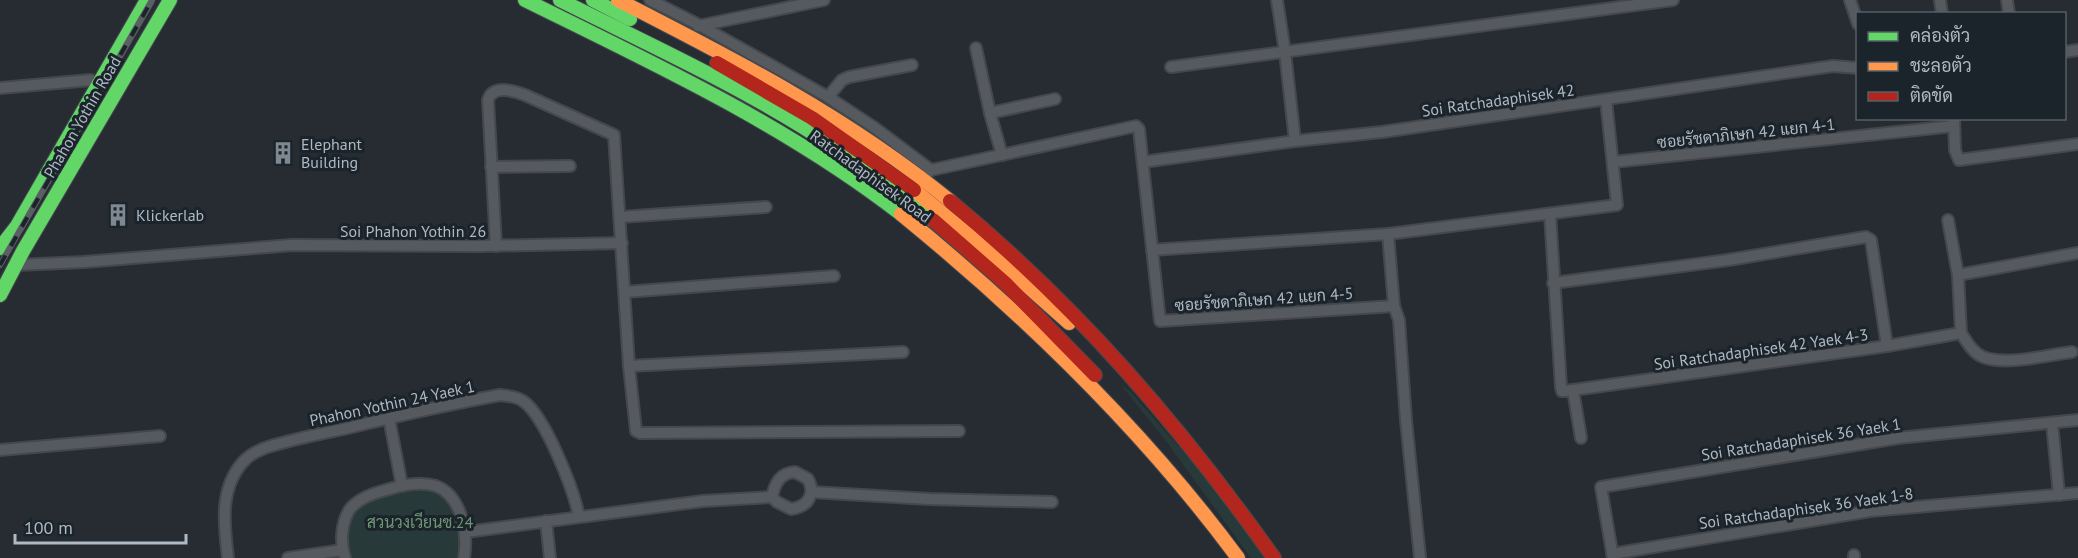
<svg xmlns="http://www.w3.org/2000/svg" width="2078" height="558" font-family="'PT Sans',Sarabun,sans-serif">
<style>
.green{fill:#283939}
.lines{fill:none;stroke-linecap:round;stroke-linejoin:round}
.street-casing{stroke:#44484c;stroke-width:14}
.fast-casing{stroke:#43494e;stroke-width:16}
.slow-casing{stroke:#43494e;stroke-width:16}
.jam-casing{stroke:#43494e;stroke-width:16}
.street{stroke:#565a5f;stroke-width:10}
.fast{stroke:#63d668;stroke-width:14}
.slow{stroke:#ff974d;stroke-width:14}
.jam{stroke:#b3261e;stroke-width:14}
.rail-casing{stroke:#595f63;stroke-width:6}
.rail{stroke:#1b232b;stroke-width:4;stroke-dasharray:11;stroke-linecap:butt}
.labels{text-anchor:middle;stroke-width:6;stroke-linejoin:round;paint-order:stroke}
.street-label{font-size:16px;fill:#afb9c3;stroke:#1b232b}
.poi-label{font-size:16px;fill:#afb9c3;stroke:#1b232b;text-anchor:start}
.park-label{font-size:16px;fill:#709676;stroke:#1b232b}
</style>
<rect width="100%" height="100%" fill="#262c31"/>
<g class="green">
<path d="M1120,384L1131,392C1177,446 1228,498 1267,558H1251L1163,437Z"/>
<polygon points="427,485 451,498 464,526 463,558 346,558 345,520 360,501"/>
</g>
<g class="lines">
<g class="street-casing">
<g id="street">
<polyline points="650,0 701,26 828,97 875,128 931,170"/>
<polyline points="1277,0 1285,52 1295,141"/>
<polyline points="1850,0 1858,24"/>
<polyline points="1940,0 1942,14"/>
<polyline points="2007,0 2009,14"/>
<polyline points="698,26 824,0"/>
<polyline points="976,48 990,113 1002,155"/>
<polyline points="2064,52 2078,50"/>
<polyline points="1171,67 1673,0"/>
<polyline points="0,88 91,80"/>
<polyline points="828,97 842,80 849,77 912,65"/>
<polyline points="990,113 1055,99"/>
<polyline points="1954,118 1955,150 1959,160 2078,144"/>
<polyline points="1143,162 1295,141 1382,132 1833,66 1858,68"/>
<polyline points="1613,162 1954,126"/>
<polyline points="491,167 570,166"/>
<polyline points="922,178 931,170 1136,126 1139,129 1160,321 1394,306"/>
<polyline points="1550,214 1561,387 1562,391 1566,391 1887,346 1961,333 1958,275 2078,253"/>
<polyline points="620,217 766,207"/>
<polyline points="1948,220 1958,275"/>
<polyline points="1388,234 1394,306 1399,320 1406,420 1420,558"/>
<path d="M496,246L488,100C493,84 514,91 525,95L614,135L629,366L636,431L640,433L959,431"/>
<polyline points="1152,250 1388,234 1617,205 1606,100"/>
<polyline points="16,265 84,262 292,245 479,246 622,243"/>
<polyline points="1553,283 1728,260 1866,237 1871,240 1887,346"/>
<polyline points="625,292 834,276"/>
<path d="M1961,333C1967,342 1973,353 1983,357C2006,366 2047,355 2072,352"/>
<polyline points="629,366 903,352"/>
<polyline points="1573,390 1581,438"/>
<polyline points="389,418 402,486"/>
<polyline points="2052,423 2059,495"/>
<polyline points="0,450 160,436"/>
<path d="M795,472L808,479C816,494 808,507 791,509L777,502L772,497C775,483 780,473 795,472Z"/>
<polyline points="812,492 929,499 1052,502"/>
<polyline points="546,521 550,558"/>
<polyline points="466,532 703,501 772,497"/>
<polyline points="1612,554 1870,511 2078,493"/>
<polyline points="1854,555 1854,558"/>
<path d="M228,558C224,525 219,489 243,462C250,454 261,449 271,446C297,438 325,433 352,427C401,415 450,404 500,395C508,396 516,396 523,401C545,416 574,490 579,517"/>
<polyline points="288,558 343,550"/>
<path d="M345,558C340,543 341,523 350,509C358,499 374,493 386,490C401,485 420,481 436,486C462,496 468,534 464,558"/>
<polyline points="1613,558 1601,487 1898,438 2078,420"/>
</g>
</g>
<g class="fast-casing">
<g id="fast">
<path d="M525,0C655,64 786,125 901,214"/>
<path d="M560,0C642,41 725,79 803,127C848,155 891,187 933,220"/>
<polyline points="593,0 630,19"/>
<polyline points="0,248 17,226 147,0"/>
<polyline points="0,295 23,251 170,0"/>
</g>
</g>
<g class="slow-casing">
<g id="slow">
<path d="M618,0C734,59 849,118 950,201"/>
<polyline points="914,190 987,250 1069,323"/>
<path d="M901,214C1026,316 1142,428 1238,558"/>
</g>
</g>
<g class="jam-casing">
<g id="jam">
<polyline points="717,63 812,118 914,190"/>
<path d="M950,201C1078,307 1178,423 1274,558"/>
<polyline points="933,220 1005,283 1095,375"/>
</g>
</g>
<use href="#street" class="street"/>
<use href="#fast" class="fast"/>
<use href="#slow" class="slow"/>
<use href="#jam" class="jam"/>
<g class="rail-casing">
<polyline id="rail" points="0,265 152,0"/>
</g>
<use href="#rail" class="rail"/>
</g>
<defs>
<g id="building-bare" transform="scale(1.8)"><path d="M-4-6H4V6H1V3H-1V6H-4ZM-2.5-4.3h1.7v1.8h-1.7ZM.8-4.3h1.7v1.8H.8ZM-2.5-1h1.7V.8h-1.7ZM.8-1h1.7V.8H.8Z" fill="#7f8890" stroke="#1b232b" stroke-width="2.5" paint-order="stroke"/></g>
</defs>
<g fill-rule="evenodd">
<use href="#building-bare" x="283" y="153"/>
<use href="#building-bare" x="118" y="215"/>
</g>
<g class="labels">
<g class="street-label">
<text transform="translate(1498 100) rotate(-8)" y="6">Soi Ratchadaphisek 42</text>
<text transform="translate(82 117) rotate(-60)" y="6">Phahon Yothin Road</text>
<text transform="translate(1746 133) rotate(-6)" y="6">ซอยรัชดาภิเษก 42 แยก 4-1</text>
<text transform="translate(871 176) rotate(36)" y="6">Ratchadaphisek Road</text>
<text x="413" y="237">Soi Phahon Yothin 26</text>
<text transform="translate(1264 299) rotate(-4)" y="6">ซอยรัชดาภิเษก 42 แยก 4-5</text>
<text transform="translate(1761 349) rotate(-8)" y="6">Soi Ratchadaphisek 42 Yaek 4-3</text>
<text transform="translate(392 403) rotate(-12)" y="6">Phahon Yothin 24 Yaek 1</text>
<text transform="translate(1801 439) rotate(-9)" y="6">Soi Ratchadaphisek 36 Yaek 1</text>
<text transform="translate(1806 508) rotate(-8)" y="6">Soi Ratchadaphisek 36 Yaek 1-8</text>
</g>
<g class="poi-label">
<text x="301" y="150">Elephant<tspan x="301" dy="18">Building</tspan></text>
<text x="136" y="221">Klickerlab</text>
</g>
<g class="park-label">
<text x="420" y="528">สวนวงเวียนซ.24</text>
</g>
</g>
<rect x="1856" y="12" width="210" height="108" fill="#1b232b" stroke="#565f68" stroke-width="1.5"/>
<rect x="1868" y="32" width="30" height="9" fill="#63d668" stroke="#565f68" stroke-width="1.5"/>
<text x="1910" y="42" font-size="18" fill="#afb9c3">คล่องตัว</text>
<rect x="1868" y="62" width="30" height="9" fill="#ff974d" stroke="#565f68" stroke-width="1.5"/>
<text x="1910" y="72" font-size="18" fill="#afb9c3">ชะลอตัว</text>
<rect x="1868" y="92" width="30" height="9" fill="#b3261e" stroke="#565f68" stroke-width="1.5"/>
<text x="1910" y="102" font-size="18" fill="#afb9c3">ติดขัด</text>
<path d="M15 534v9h171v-9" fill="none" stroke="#afb9c3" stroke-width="3"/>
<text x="24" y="534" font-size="18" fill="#afb9c3" stroke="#1b232b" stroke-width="4.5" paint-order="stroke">100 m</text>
</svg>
